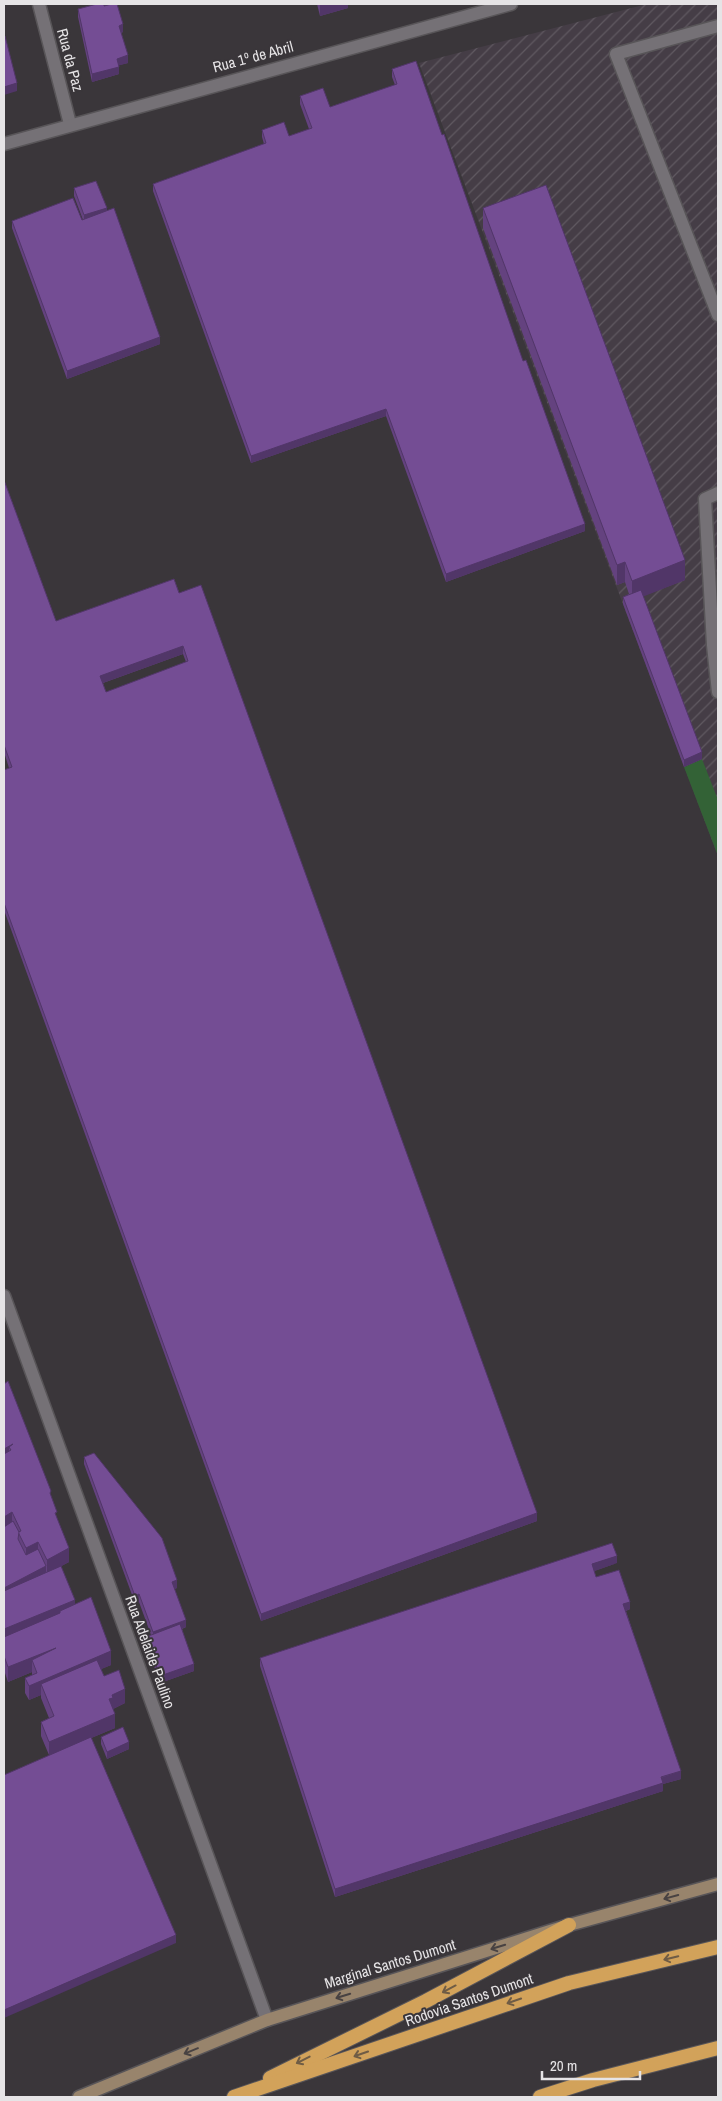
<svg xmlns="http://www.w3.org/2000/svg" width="722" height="2101" font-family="'Archivo Narrow',sans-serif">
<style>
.industrial{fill:url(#industrial-furrows)}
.green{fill:#336236}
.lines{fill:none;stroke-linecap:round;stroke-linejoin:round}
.service-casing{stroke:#585558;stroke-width:15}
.minor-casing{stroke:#585558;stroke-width:15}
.secondary-casing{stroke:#585558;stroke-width:15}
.trunk-casing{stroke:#585558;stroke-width:16}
.service{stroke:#757176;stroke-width:12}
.minor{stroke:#757176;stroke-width:12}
.secondary{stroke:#98846c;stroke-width:12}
.trunk{stroke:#d2a25a;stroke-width:14}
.wall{fill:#64427f;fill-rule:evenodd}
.shaded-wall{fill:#513668}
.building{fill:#744d94;stroke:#513668;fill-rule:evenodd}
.oneway{stroke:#484242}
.oneway2{stroke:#6f5c45}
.labels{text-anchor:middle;stroke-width:4;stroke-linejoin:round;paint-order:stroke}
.street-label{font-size:15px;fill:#e6e4e6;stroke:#3a363a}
</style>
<defs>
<pattern id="industrial-furrows" width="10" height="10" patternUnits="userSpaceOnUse" patternTransform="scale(1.25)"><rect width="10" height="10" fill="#453d46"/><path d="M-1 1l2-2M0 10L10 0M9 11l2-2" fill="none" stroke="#605961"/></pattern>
</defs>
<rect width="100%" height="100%" fill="#3a363a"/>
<polygon class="industrial" points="647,4 718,4 718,856 419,63"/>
<polygon class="green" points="702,759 718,800 718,856 684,767"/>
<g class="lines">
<g class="service-casing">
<g id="service">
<polyline points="718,26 616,54 718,315"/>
<polyline points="718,493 705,499 713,645 718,692"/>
</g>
</g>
<g class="minor-casing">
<g id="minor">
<polyline points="39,4 70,124"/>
<polyline points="4,144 511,4"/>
<polyline points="4,1296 267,2020"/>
</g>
</g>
<g class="secondary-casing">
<polyline id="secondary" points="79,2097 267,2020 569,1925 718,1884"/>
</g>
<g class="trunk-casing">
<g id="trunk">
<polyline points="270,2078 426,2001 569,1925"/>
<polyline points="234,2097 569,1983 718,1947"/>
<polyline points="540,2097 593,2080 718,2048"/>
</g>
</g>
<use href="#service" class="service"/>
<use href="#minor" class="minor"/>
<use href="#secondary" class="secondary"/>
<use href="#trunk" class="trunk"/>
</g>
<g class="wall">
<polygon points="317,4 348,4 348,8 320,16"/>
<polygon points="104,6 123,32 121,33 128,63 119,65 119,74 92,82 78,17 78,9"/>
<polygon points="392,69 442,135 523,361 585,531 446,582 386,416 251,463 153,191 153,184 264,144 262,137 262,130 289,136 309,129 300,104 300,96 330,107 395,85 392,77"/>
<polygon points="74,188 107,211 160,344 67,379 12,228 12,221 83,220 74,196"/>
<polygon points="483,208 685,580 643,596 702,759 684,767 623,604 623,597 629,594 625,582 617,585 483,228"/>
<path d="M4,480L56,621L174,579L537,1521L261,1621L4,910V770L9,768L4,752ZM183,654L186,662L106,692L103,683Z"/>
<polygon points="4,1384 51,1497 69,1562 61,1566 75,1604 111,1665 101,1669 104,1676 125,1703 113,1709 115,1728 91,1738 176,1943 49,1755 41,1736 41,1722 49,1718 41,1698 41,1695 29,1700 25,1693 25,1678 32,1675 32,1672 8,1682 4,1670"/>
<polygon points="84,1457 177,1588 174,1589 186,1627 182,1629 194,1671 160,1683 146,1644 146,1637 151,1635 139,1602 135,1603 84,1464"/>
<polygon points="617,1563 594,1571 596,1577 630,1609 626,1611 681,1779 663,1784 663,1791 335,1897 260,1666 260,1658"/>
<polygon points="101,1737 129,1749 107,1759 101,1744"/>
</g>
<g class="shaded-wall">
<polygon points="320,4 348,4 348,8 320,16"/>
<polygon points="123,24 123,32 119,33 119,26"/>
<polygon points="128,55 128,63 117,66 117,59"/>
<polygon points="119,67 119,74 92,82 92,74"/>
<polygon points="17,83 17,91 4,95 4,87"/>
<polygon points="107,208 107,215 84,223 84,215"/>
<polygon points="160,337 160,344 67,379 67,371"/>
<polygon points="386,409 386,416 251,463 251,456"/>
<polygon points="585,524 585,531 446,582 446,574"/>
<polygon points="685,560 685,580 632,601 632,581"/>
<polygon points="625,562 625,582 617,585 617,565"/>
<polygon points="183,646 183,654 100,684 100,676"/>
<polygon points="702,752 702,759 684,767 684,760"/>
<polygon points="13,1444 11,1450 9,1447 9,1460 4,1463 4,1449"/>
<polygon points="12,1512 12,1527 4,1531 4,1517"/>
<polygon points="537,1513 537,1521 261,1621 261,1614"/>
<polygon points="38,1542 38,1557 26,1563 26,1548"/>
<polygon points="69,1548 69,1562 47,1574 47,1560"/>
<polygon points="617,1556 617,1563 592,1572 592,1564"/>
<polygon points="46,1566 46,1574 4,1596 4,1588"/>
<polygon points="177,1580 177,1588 172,1590 172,1582"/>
<polygon points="139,1594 139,1602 135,1603 135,1596"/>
<polygon points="75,1600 75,1614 60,1613 60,1611 60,1621 4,1643 4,1629"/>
<polygon points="630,1602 630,1609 623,1612 623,1604"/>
<polygon points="186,1620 186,1627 153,1639 153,1632"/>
<polygon points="56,1648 32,1660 32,1672 8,1682 8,1667"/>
<polygon points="111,1651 111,1665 45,1693 41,1684 41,1695 29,1700 29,1686"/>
<polygon points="194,1664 194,1671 160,1683 160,1676"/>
<polygon points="125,1689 125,1703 113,1709 109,1699 112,1695"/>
<polygon points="115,1714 115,1728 49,1756 49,1742"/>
<polygon points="129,1742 129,1749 107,1759 107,1752"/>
<polygon points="681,1771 681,1779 663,1784 663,1791 335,1897 335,1889"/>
<polygon points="176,1935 176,1943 4,2018 4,2010"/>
</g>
<g class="building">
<polygon points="97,4 104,4 104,6 112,4 117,4 123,24 119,26 128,55 117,59 119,67 92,74 78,9"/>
<polygon points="4,36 5,36 17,83 4,87"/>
<polygon points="416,61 442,135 444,134 523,361 526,360 585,524 446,574 386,409 251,456 153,184 266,143 262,130 284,122 289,136 312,128 300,96 323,88 330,107 397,84 392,69"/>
<polygon points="96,181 107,208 84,215 74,188"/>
<polygon points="546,185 685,560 632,581 625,562 617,565 483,208"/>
<polygon points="73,198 82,220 114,208 160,337 67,371 12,221"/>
<path d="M4,480L56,621L174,579L179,593L201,585L537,1513L261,1614L4,903V770L12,767L4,745ZM183,646L188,661L106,692L100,676Z"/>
<polygon points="641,590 702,752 684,760 623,597"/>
<polygon points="8,1381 51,1491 50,1493 57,1512 55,1513 69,1548 47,1560 38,1542 26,1548 18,1532 21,1531 12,1512 4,1517 4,1454 11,1450 9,1447 13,1444 4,1449 4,1384"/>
<polygon points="94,1453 162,1538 177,1580 172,1582 186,1620 153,1632 139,1594 135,1596 84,1457"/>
<polygon points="13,1521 19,1532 18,1539 26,1555 38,1549 46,1566 4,1588 4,1527"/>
<polygon points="612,1543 617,1556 592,1564 596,1577 619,1570 630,1602 623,1604 681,1771 661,1777 663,1783 335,1889 260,1658"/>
<polygon points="61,1566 75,1600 4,1629 4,1591"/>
<polygon points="91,1597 111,1651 29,1686 25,1678 37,1673 32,1660 56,1648 8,1667 4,1656 4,1637 60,1613 60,1611"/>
<polygon points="180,1624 194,1664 160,1676 146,1637"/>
<polygon points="97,1660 104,1676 119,1670 125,1689 112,1695 113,1698 109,1699 115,1714 49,1742 41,1722 54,1716 41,1684"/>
<polygon points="123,1727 129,1742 107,1752 101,1737"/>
<polygon points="91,1737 176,1935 4,2010 4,1775"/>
</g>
<defs><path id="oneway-shaft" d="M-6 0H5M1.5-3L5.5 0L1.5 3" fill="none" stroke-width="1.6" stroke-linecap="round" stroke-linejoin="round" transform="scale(1.25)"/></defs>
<g class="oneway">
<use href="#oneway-shaft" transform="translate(671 1897) rotate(165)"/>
<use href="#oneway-shaft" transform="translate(498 1947) rotate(163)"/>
<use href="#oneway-shaft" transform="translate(343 1996) rotate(163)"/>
<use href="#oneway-shaft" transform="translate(191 2051) rotate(158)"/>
</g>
<g class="oneway2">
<use href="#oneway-shaft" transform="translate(671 1958) rotate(166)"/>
<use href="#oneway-shaft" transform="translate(449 1989) rotate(152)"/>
<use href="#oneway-shaft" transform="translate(514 2001) rotate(161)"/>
<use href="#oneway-shaft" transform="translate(361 2054) rotate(161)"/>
<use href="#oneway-shaft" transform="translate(303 2060) rotate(153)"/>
</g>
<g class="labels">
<g class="street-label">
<text transform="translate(253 57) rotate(-15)" y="5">Rua 1º de Abril</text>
<text transform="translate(70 60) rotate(75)" y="5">Rua da Paz</text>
<text transform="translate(150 1652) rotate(70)" y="5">Rua Adelaide Paulino</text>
<text transform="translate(390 1964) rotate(-17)" y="5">Marginal Santos Dumont</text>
<text transform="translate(469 2000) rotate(-19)" y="5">Rodovia Santos Dumont</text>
</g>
</g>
<rect width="722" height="2101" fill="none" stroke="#e6e4e6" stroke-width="10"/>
<path d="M542 2071v8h98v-8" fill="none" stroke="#e6e4e6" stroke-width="2.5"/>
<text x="550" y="2071" font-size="15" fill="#e6e4e6" stroke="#3a363a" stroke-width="4" paint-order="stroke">20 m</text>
</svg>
